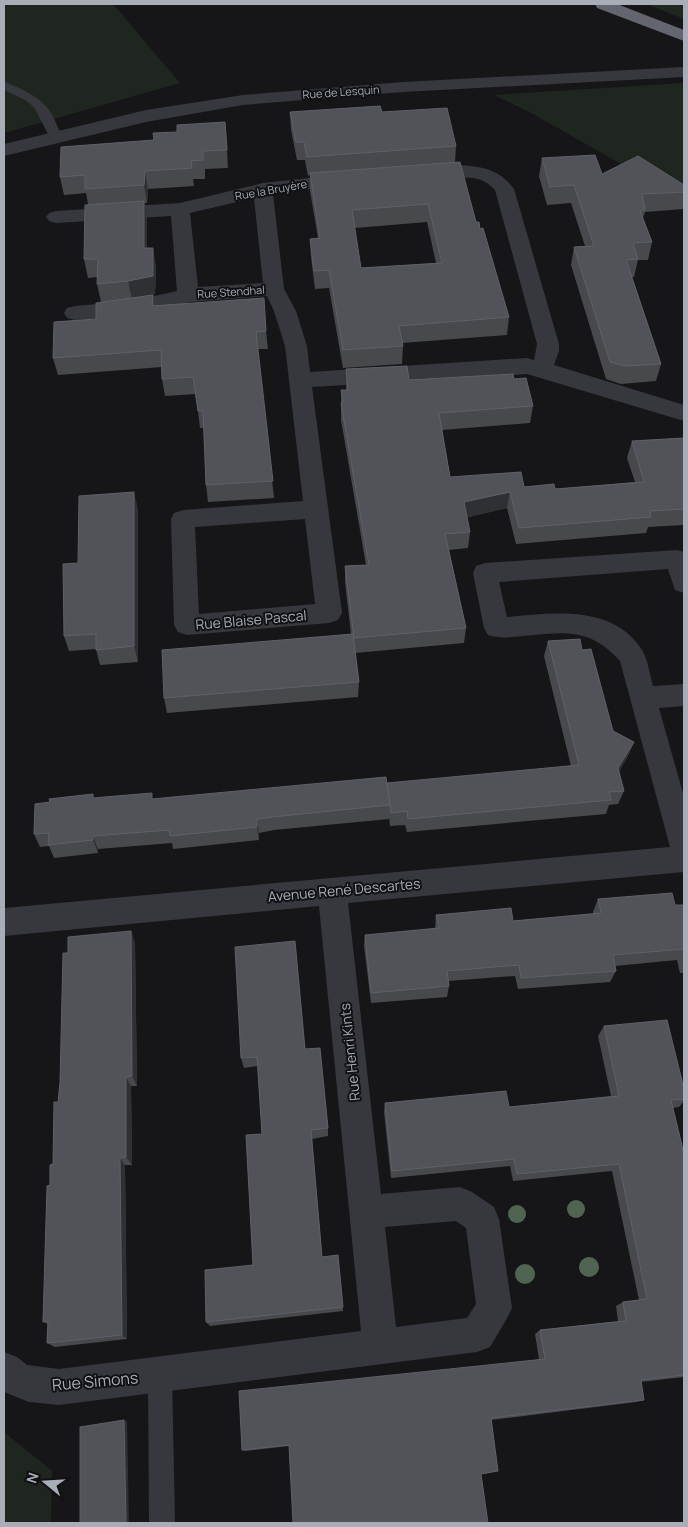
<svg xmlns="http://www.w3.org/2000/svg" width="688" height="1527" font-family="Manrope,sans-serif">
<style>
.green{fill:#1e261f}
.lines{fill:none;stroke-linecap:round;stroke-linejoin:round}
.service{fill:#37383d;fill-rule:evenodd}
.minor{fill:#37383d;fill-rule:evenodd}
.tertiary{fill:#37383d;fill-rule:evenodd}
.motorway{fill:#63666e;fill-rule:evenodd}
.tree{fill:#506452}
.wall{fill:#47494d;fill-rule:evenodd}
.shaded-wall{fill:#2f3033}
.building{fill:#525359;stroke:#5f6168;fill-rule:evenodd}
.labels{text-anchor:middle;stroke-width:4;stroke-linejoin:round;paint-order:stroke}
.far-street-label{font-size:11px;fill:#a8adb8;stroke:#111113}
.street-label{font-size:14px;fill:#a8adb8;stroke:#111113}
.near-street-label{font-size:16px;fill:#a8adb8;stroke:#111113}
</style>
<rect width="100%" height="100%" fill="#161618"/>
<g class="green">
<polygon points="4,4 113,4 180,83 4,133"/>
<polygon points="646,4 684,4 684,19"/>
<polygon points="684,83 684,200 535,115 494,95"/>
<polygon points="4,1432 52,1471 51,1523 4,1523"/>
</g>
<g class="lines">
<g class="service">
<path d="M4,81C9,83 13,86 19,88C46,101 51,109 62,137L61,140H51L34,107L25,100L4,90Z"/>
<polygon points="160,1363 169,1366 172,1375 175,1523 149,1523 148,1375 151,1366"/>
</g>
<g class="minor">
<path d="M457,165C480,166 500,169 514,189L559,344V351L554,365L684,405V421L527,374L312,387L342,613L338,620L329,623L187,635L178,632L174,625L171,519L174,513L183,510L303,501L285,346L274,311L267,296L190,302L160,310L118,317L75,320L67,318L64,313L67,308L75,306L132,301L177,291L171,216L56,223L49,221L46,217L49,213L56,211L180,203L263,183L346,174L353,176L356,180L353,184L346,186L288,191L273,194L284,289L296,311L307,346L310,372L527,358L534,360L537,344L495,190C474,166 445,185 419,178L416,174L419,170ZM254,198L263,283L198,287L190,213ZM305,519L315,604L199,614L195,527Z"/>
<path d="M677,550L684,552V593L675,590L668,569L499,582L507,617C552,613 613,604 642,650C648,660 650,675 653,686L684,684V706L659,708L684,797V872L348,903L381,1194L460,1187L472,1192L494,1207L499,1219L512,1308L506,1320L490,1347L477,1352L59,1405L29,1402L4,1392V1352L17,1357L27,1365L59,1369L361,1331L319,906L4,936V908L670,847L620,661C590,627 564,632 523,636C511,637 500,639 488,635L484,628L473,573L476,566L485,563ZM456,1221L466,1228L476,1304L467,1318L396,1327L385,1227Z"/>
</g>
<polygon class="tertiary" points="684,67 684,77 403,92 243,105 146,122 4,156 4,144 146,110 243,95 403,82"/>
<polygon class="motorway" points="595,4 617,4 684,30 684,41 597,8"/>
</g>
<g class="tree">
<circle cx="576" cy="1209" r="9"/>
<circle cx="517" cy="1214" r="9"/>
<circle cx="589" cy="1267" r="10"/>
<circle cx="525" cy="1274" r="10"/>
</g>
<g class="wall">
<path d="M290,112H382L456,146L455,162L509,317L507,335L402,343L403,346L402,364L343,368L329,288L315,289L311,257L310,239L318,238L310,191V175L308,176L305,160H297L291,130ZM427,222L436,263L361,268L355,228Z"/>
<polygon points="225,122 228,168 205,169 205,179 193,179 194,186 148,189 147,203 144,203 147,219 147,248 156,266 155,294 147,296 153,295 154,306 266,331 268,349 258,349 274,498 208,502 206,485 204,428 200,428 196,394 165,396 162,379 162,367 58,375 53,358 96,319 101,302 97,284 97,277 88,278 84,259 88,204 86,193 64,195 60,177 154,140 177,132"/>
<polygon points="542,158 602,174 684,185 684,209 645,212 643,218 652,242 648,260 638,260 634,277 632,277 661,364 656,381 621,384 606,379 571,265 574,247 585,246 571,203 547,205 539,176"/>
<polygon points="346,369 409,380 514,379 533,406 530,423 442,430 450,477 524,487 555,489 635,482 627,458 632,441 684,438 684,525 648,527 646,533 516,544 507,508 467,517 470,532 468,548 449,550 466,628 464,643 355,653 359,682 358,697 167,713 164,698 351,634 345,582 345,566 366,565 341,420 341,390 346,390"/>
<polygon points="138,509 138,662 100,665 96,649 69,651 64,636 78,563"/>
<polygon points="548,641 582,650 613,731 634,742 628,756 619,771 624,791 618,804 609,805 606,814 407,832 405,825 390,826 389,817 389,819 274,830 259,833 259,840 173,849 172,843 98,849 98,853 54,858 49,846 40,847 34,834 50,802 93,794 94,798 154,799 387,785 571,766 544,656"/>
<polygon points="598,899 675,905 684,905 684,973 680,973 677,960 615,966 616,971 610,982 518,989 515,976 448,981 449,986 447,997 371,1003 364,946 365,935 435,929 436,915 513,921 593,914 593,912"/>
<polygon points="131,931 135,943 137,1086 131,1086 132,1165 125,1165 127,1339 55,1347 47,1343 48,1324 43,1322 50,1185 53,1164 60,1083 68,953"/>
<polygon points="604,1026 684,1089 684,1101 679,1107 673,1108 684,1154 684,1377 641,1382 644,1400 636,1402 491,1420 289,1446 245,1451 242,1450 539,1359 535,1334 540,1330 618,1321 616,1306 623,1302 639,1300 612,1171 513,1181 510,1166 391,1178 384,1112 385,1103 509,1107 611,1096 598,1036"/>
<polygon points="305,1049 328,1128 328,1136 312,1139 322,1257 343,1307 343,1311 210,1326 206,1322 253,1265 262,1134 258,1066 244,1068 241,1058"/>
</g>
<g class="shaded-wall">
<polygon points="225,122 227,140 228,168 227,150"/>
<polygon points="145,171 148,189 147,203 144,185"/>
<polygon points="144,201 147,219 147,266 144,248"/>
<polygon points="153,248 156,266 155,294 132,299 128,281"/>
<polygon points="134,492 138,509 138,662 134,646"/>
<polygon points="510,492 507,508 462,519 464,502"/>
<polygon points="634,742 628,756 613,782 618,768"/>
<polygon points="257,819 259,833 259,840 257,827"/>
<polygon points="93,836 98,849 98,853 93,840"/>
<polygon points="131,931 135,943 137,1086 132,1076"/>
<polygon points="126,1077 131,1086 132,1165 126,1157"/>
<polygon points="120,1158 125,1165 127,1339 122,1335"/>
<polygon points="124,1420 127,1421 129,1523 126,1523"/>
</g>
<g class="building">
<polygon points="380,106 382,112 447,108 456,146 307,157 304,142 296,142 290,112"/>
<polygon points="225,122 227,150 203,151 203,160 191,161 192,168 145,171 144,185 85,189 85,175 60,177 61,147 154,140 153,133 177,132 177,125"/>
<polygon points="595,155 602,174 638,156 684,185 684,192 642,194 645,210 640,211 652,242 633,243 638,259 626,260 661,364 625,366 610,362 574,247 594,246 574,185 550,187 542,158"/>
<path d="M460,162L476,222H479L480,229L483,228L509,317L399,326L403,346L343,350L329,270L314,271L310,239L320,238L310,173ZM428,204L442,263L361,268L352,210Z"/>
<polygon points="144,201 144,248 153,248 153,276 128,281 97,284 98,259 84,259 85,205"/>
<polygon points="153,295 152,306 264,298 266,331 256,332 273,481 206,485 203,411 198,411 193,377 162,379 161,350 53,358 54,322 96,319 96,303"/>
<polygon points="407,366 409,380 513,374 514,379 526,378 533,406 439,413 450,477 521,472 524,487 554,484 555,489 644,482 632,441 684,438 684,509 650,511 651,517 519,528 510,492 464,502 470,532 445,534 466,628 354,638 345,566 369,565 341,403 343,402 341,390 348,390 346,369"/>
<polygon points="134,492 134,646 96,650 96,634 64,636 63,564 78,563 79,496"/>
<polygon points="353,634 359,682 164,698 162,650"/>
<polygon points="580,639 582,650 591,649 613,731 634,742 618,768 624,791 609,792 611,800 408,819 407,811 391,813 387,783 579,765 548,641"/>
<polygon points="386,777 390,805 272,817 257,819 257,827 170,836 169,830 93,836 93,840 48,845 49,833 34,834 35,804 50,802 49,799 93,794 93,798 152,793 152,799"/>
<polygon points="672,893 675,905 684,905 684,949 613,955 616,971 521,978 519,965 447,971 449,986 371,993 365,935 439,928 436,915 511,908 513,921 601,913 598,899"/>
<polygon points="131,931 132,1076 126,1077 126,1157 120,1158 122,1335 47,1343 48,1321 43,1322 47,1186 50,1185 50,1165 53,1164 54,1102 58,1102 60,1083 63,953 68,953 68,937"/>
<polygon points="295,941 305,1049 320,1048 328,1128 311,1130 322,1257 338,1255 343,1307 206,1322 205,1270 253,1265 246,1135 262,1134 257,1057 241,1058 235,947"/>
<polygon points="667,1020 684,1089 684,1099 671,1100 684,1154 684,1375 641,1380 644,1400 491,1418 498,1471 481,1474 488,1523 293,1523 289,1445 242,1450 239,1391 545,1359 540,1330 626,1321 623,1302 647,1299 619,1164 517,1174 514,1159 392,1171 385,1103 506,1091 509,1107 619,1096 604,1026"/>
<polygon points="124,1420 126,1523 80,1523 80,1427"/>
</g>
<g class="labels">
<g class="far-street-label">
<text transform="translate(341 92) rotate(-4)" y="4">Rue de Lesquin</text>
<text transform="translate(271 190) rotate(-10)" y="4">Rue la Bruyère</text>
<text transform="translate(231 292) rotate(-4)" y="4">Rue Stendhal</text>
</g>
<g class="street-label">
<text transform="translate(251 620) rotate(-5)" y="5">Rue Blaise Pascal</text>
<text transform="translate(344 890) rotate(-5)" y="5">Avenue René Descartes</text>
<text transform="translate(350 1052) rotate(-96)" y="5">Rue Henri Kints</text>
</g>
<g class="near-street-label">
<text transform="translate(95 1381) rotate(-5)" y="6">Rue Simons</text>
</g>
</g>
<rect width="688" height="1527" fill="none" stroke="#a8adb8" stroke-width="10"/>
<g transform="translate(45 1482) rotate(288)" stroke="#111113" stroke-width="4" paint-order="stroke">
<path d="M0-4L9 19L0 12L-9 19Z" fill="#a8adb8"/>
<text y="-8" font-size="14" font-weight="bold" text-anchor="middle" fill="#a8adb8">N</text>
</g>
</svg>
